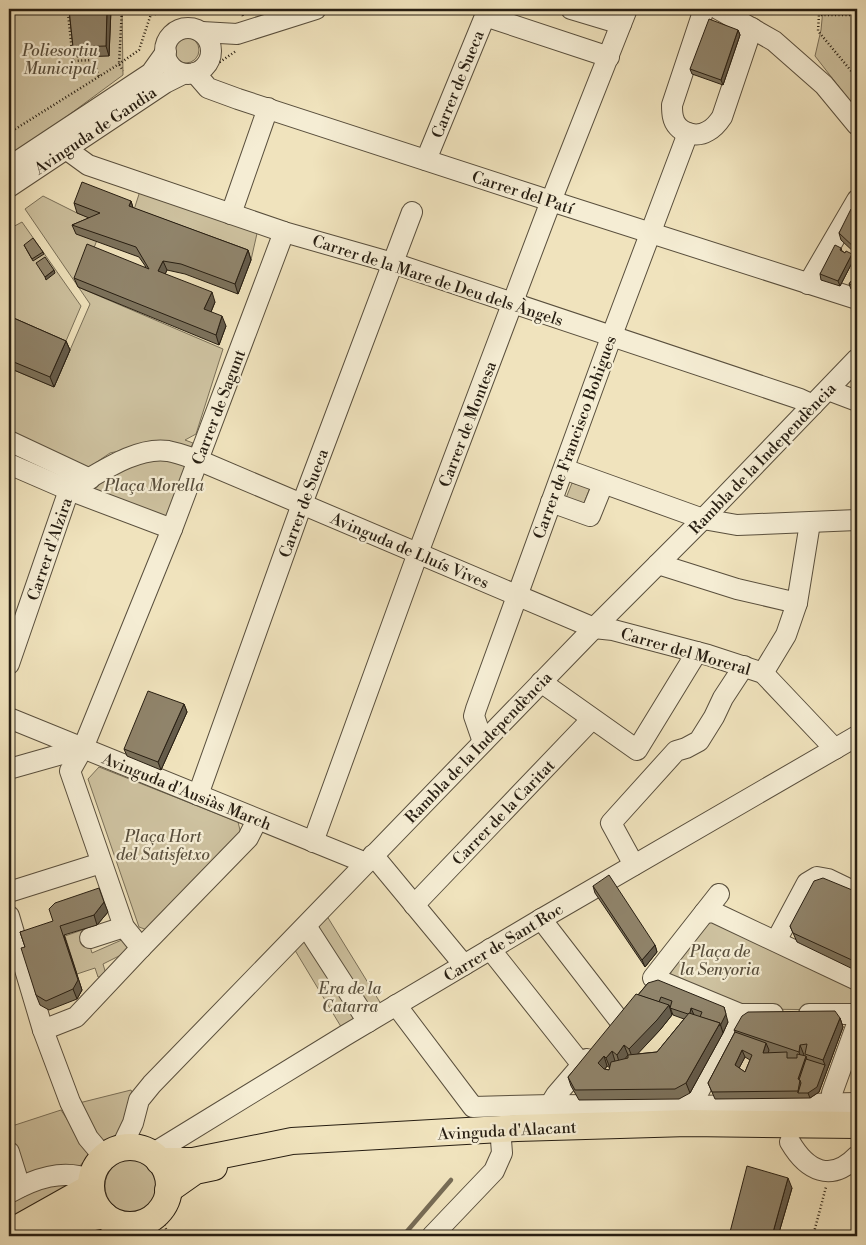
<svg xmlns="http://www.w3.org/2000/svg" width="866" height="1245" font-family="'Libre Bodoni',serif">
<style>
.green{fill:#cec2a0;stroke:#7a7059}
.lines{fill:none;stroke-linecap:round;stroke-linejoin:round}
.stream{stroke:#776c56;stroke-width:4.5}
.minor-casing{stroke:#594f3d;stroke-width:22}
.major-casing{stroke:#271e12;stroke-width:28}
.path{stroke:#271e12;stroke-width:2.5;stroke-dasharray:1 2.5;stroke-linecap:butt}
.minor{stroke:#f5edd4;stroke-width:20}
.major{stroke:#f0e3bd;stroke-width:26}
.wall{fill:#7c725c;stroke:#271e12;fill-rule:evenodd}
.shaded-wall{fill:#655c4b;stroke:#271e12}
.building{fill:#90846b;stroke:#271e12;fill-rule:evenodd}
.labels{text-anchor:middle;stroke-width:4.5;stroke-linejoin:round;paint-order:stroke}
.park-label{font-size:16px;font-style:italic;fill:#594f3d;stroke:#f5edd4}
.street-label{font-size:16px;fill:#271e12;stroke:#f5edd4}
</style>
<rect width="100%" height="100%" fill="#f0e3bd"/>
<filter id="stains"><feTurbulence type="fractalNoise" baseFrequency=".004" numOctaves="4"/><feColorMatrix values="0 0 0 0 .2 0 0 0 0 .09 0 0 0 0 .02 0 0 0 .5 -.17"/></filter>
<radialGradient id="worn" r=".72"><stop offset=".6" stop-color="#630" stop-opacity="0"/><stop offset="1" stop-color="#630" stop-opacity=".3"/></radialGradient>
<g class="green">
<polygon points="9,9 122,9 123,75 9,159"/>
<polygon points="823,9 857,9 857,110 815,56 821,30"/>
<circle cx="186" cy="50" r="13"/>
<polygon points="140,191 258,229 251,260 132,216"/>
<polygon points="43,196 77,213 104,223 78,287 223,349 196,434 185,440 193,443 190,449 158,442 110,453 88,468 48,470 9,453 9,368 54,387 90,304 25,209"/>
<polygon points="22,222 81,306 63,348 9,325 9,229"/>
<polygon points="150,455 192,468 170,522 83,488"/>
<polygon points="572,483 590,488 584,503 566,498"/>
<polygon points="99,767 238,822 242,838 150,931 139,927 88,779"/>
<polygon points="322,908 386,1012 346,1035 290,942"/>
<polygon points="711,920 857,989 857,995 854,1003 840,1010 754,1009 669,976 701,921"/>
<polygon points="85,929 92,953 124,939 129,951 103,964 106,974 102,977 98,977 95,968 77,974 65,936"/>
<polygon points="131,1090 134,1096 120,1136 102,1142 79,1103"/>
<path d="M61,1110L90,1154L79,1167L24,1174C12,1163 9,1143 9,1127Z"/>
<circle cx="132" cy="1186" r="27"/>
<polygon points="81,1181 9,1218 9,1202 33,1186"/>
</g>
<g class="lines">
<polyline class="stream" points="403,1236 451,1180"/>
<g class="minor-casing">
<g id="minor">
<polyline points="571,9 621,24"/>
<path d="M704,9L672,105C672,109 672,113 673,117C676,132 695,139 708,131C714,128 718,123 722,117L752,28"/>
<polyline points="718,9 774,41 824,85 857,125"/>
<polyline points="485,16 609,57"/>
<circle cx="188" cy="51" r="23"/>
<polyline points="202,32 237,34 316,9"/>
<polyline points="195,73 208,88 238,99 551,201 857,299"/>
<polyline points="66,149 88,165 284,232 393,263 800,399 813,405"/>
<polyline points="426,160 488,9"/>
<polyline points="9,167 151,73 166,52"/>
<polyline points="9,187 165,83 183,74"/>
<polyline points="231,214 268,108"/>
<polyline points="808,284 857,200"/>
<polyline points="828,390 857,401"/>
<polyline points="9,441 90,479"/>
<polyline points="9,464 69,490 172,529"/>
<polyline points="564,469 703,519 737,525 857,520"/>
<path d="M69,490C97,475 135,446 168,451C178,453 189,457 198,460L594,628L613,630L708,655L763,673L835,749"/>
<polyline points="551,502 590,516 603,484"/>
<polyline points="658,564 737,589 797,603"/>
<polyline points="9,664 69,490"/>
<polyline points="763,673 786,635 797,603 810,523"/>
<polyline points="541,682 637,750 697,652"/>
<polyline points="9,718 366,863"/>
<polyline points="483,742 474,716 476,709 612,335 688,133"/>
<polyline points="9,769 83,748"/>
<polyline points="198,795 302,504 412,212"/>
<polyline points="313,842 418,553 551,201 627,9"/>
<polyline points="373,855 464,965"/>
<polyline points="634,865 611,823 676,751 686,748 699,741 714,717 723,698 744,666"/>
<polyline points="9,892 101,863"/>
<polyline points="719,894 653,978 740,1014 773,1014"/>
<polyline points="414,905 592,719"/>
<polyline points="704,913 713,912 857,980"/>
<polyline points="9,916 43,1030 70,1102 88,1138 104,1157"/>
<polyline points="541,919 619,1020"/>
<polyline points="306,926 368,1022"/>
<polyline points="90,938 124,927"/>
<polyline points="776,941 807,883 817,877 828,879 857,893"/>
<polyline points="141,948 124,927 70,771 83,748 172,529 284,232"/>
<polyline points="490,949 582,1065"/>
<polyline points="396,1005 473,1107 551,1105 691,1106 857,1103"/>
<polyline points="809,1014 857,1014"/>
<polyline points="43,1030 76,1017 141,948 248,838 257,820"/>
<polyline points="691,1106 740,1014"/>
<polyline points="545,1113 556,1095 587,1059"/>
<polyline points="836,1114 832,1102 832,1093 857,1024"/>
<path d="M790,1142C807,1171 831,1183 857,1156"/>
<polyline points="121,1148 133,1123 139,1100 152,1084 594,628 703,519 857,359"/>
<polyline points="9,1152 20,1187"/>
<polyline points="152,1154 346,1035 543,918 857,736"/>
<path d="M9,1193C34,1179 63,1168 91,1180"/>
<polyline points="432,1236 494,1171 502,1153 501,1140"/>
</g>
</g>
<g class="major-casing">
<g id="major">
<circle cx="130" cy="1186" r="39"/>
<polyline points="159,1161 193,1161 292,1141 517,1128 688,1123 857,1125"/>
<polyline points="168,1190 195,1171 214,1167"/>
<polyline points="9,1233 91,1187"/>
<polyline points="39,1236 69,1222 104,1215"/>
</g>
</g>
<g class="path">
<polyline points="122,9 119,64 123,71"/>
<polyline points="9,12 68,13 73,61 93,60 99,77"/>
<polyline points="857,15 819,15 818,31 857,78"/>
<polyline points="243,16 241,12 253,9"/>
<polyline points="211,68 236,51"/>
<polyline points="9,133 119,64 139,50 151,14 241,12"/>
<polyline points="9,491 12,483"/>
<polyline points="159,1212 169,1236"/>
<polyline points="813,1236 826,1187"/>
</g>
<use href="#minor" class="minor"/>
<use href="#major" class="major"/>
</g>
<g class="wall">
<polygon points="57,9 111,9 109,56 77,57 73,47 69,10"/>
<polygon points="738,30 740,35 723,85 692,74 690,69"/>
<polygon points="131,201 133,208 248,250 251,260 238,294 185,274 167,270 165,274 215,302 211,312 226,326 219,345 78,287 74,278 146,267 139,257 76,234 72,225 89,218 77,213 74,203"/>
<polygon points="857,202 857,255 841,240 839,233 853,211"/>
<polygon points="24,245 43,252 44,254 33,261"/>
<polygon points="841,248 842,251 854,259 840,286 821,280 820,274"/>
<polygon points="857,273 857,292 851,289 849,284"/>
<polygon points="9,316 66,341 70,350 54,387 9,368"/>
<polygon points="184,704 187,712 161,770 127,756 124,749"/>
<polygon points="593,886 655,945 657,952 645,967 595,893"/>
<polygon points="857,892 857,971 797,942 790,926"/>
<polygon points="108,912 97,925 64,935 82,990 77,999 49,1010 40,1005 36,995 25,947 20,932"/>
<path d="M648,983L728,1022L723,1033L690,1093L679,1099L579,1100L571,1086L568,1077L638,995ZM669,1007H670L673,1015L684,1019L657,1052L637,1054L660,1030L672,1015ZM607,1066L610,1068L609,1070L605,1069Z"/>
<path d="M840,1018L843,1027L819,1092L810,1098L715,1099L708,1083L735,1032L734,1030ZM745,1057L750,1060L745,1072L739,1068Z"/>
<polygon points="792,1188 778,1236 731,1236 730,1232"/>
</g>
<g class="shaded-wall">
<polygon points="107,9 111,9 109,56 106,46"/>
<polygon points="738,30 740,35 723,85 721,80"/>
<polygon points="131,201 134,211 129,206"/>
<polygon points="248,250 251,260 238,294 235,284"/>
<polygon points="852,254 854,259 840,286 838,281"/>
<polygon points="163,261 167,270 162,281 158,271"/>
<polygon points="54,270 55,273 46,280 45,277"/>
<polygon points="212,292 215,302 208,319 204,309"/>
<polygon points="222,316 226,326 219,345 216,335"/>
<polygon points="66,341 70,350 54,387 50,377"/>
<polygon points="184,704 187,712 161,770 158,762"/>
<polygon points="104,902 108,912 97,925 94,915"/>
<polygon points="64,935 82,990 77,999 73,989"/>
<polygon points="655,945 657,952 645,967 642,960"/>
<polygon points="669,1005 672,1015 660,1030 633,1059 629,1049"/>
<polygon points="724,1007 728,1022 723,1033 720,1026"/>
<polygon points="691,1008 694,1015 689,1014"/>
<polygon points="840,1018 843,1027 819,1092 810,1098 808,1093 825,1065 823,1060"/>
<polygon points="720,1023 723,1033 690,1093 686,1083"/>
<polygon points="766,1043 769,1050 766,1060 763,1053"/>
<polygon points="624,1045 628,1055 620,1065 617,1055"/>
<polygon points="800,1045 804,1055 802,1062 799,1052"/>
<polygon points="742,1050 745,1057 737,1072 735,1065"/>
<polygon points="612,1051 615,1061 610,1068 606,1058"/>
<polygon points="604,1056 607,1066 602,1073 598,1063"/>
<polygon points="806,1056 808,1064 798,1093 798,1079"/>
<polygon points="788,1178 792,1188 778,1236 772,1236"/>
</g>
<g class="building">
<polygon points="69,9 107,9 106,46 73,47"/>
<polygon points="709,19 738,30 721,80 690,69"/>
<polygon points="82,182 131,201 129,206 248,250 235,284 181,264 163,261 158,271 212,292 204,309 222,316 216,335 74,278 87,244 149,269 136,247 72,225 100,213 74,203"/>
<polygon points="857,202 857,215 853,211"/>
<polygon points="851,209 857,215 857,250 839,233"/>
<polygon points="33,238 43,252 32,259 24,245"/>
<polygon points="835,245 841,248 840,250 845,253 846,251 852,254 838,281 820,274"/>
<polygon points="45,257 54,270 45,277 36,263"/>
<polygon points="857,273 857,287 849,284"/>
<polygon points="9,316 66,341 50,377 9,360"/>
<polygon points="148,691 184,704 158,762 124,749"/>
<polygon points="609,875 655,945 642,960 593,886"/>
<polygon points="823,878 857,892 857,960 854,961 793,933 790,926 814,881"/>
<polygon points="99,888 104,902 94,915 60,926 78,980 73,989 46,1001 36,995 21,948 25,947 20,932 53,921 49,909 55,903"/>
<polygon points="658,980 724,1007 726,1014 720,1026 720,1023 700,1017 702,1012 691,1008 690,1013 688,1014 670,1008 672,1001 661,997 659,1002 638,995 648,983"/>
<polygon points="636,994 669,1005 657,1020 629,1049 624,1045 617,1055 612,1051 606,1058 604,1056 598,1063 604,1069 609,1070 611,1062 628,1058 628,1055 657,1052 689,1013 720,1023 686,1083 675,1089 575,1090 568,1077"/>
<polygon points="835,1011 840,1018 823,1060 805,1054 807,1044 800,1045 799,1052 734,1030 742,1016 748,1012"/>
<path d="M735,1032L766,1043L763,1053L787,1052V1058H797V1054L806,1056L798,1079L800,1080L798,1091L712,1092L708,1083ZM742,1050L752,1055L745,1072L735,1065Z"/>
<polygon points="806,1059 825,1065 817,1087 808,1093 798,1093 801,1083 800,1080 799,1080"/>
<polygon points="747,1166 788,1178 772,1236 744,1236 730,1232"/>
</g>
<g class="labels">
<g class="park-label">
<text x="60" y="56">Poliesortiu<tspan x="60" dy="18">Municipal</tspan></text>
<text x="154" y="491">Plaça Morella</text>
<text x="163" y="842">Plaça Hort<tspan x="163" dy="18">del Satisfetxo</tspan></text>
<text x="720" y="957">Plaça de<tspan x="720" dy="18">la Senyoria</tspan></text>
<text x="350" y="994">Era de la<tspan x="350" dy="18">Catarra</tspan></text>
</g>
<g class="street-label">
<text transform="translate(457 84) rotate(-68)" y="6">Carrer de Sueca</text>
<text transform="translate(95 130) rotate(-34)" y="6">Avinguda de Gandia</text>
<text transform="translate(523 192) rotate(18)" y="6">Carrer del Patí</text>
<text transform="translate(438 280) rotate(18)" y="6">Carrer de la Mare de Deu dels Àngels</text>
<text transform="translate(218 407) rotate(-69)" y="6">Carrer de Sagunt</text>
<text transform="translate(467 424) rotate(-69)" y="6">Carrer de Montesa</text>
<text transform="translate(574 437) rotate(-70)" y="6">Carrer de Francisco Bohigues</text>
<text transform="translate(762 458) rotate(-46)" y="6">Rambla de la Independència</text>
<text transform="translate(303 503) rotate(-70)" y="6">Carrer de Sueca</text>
<text transform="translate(49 549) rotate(-71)" y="6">Carrer d'Alzira</text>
<text transform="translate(410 550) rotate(23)" y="6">Avinguda de Lluís Vives</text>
<text transform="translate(686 651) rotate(16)" y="6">Carrer del Moreral</text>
<text transform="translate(478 747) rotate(-46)" y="6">Rambla de la Independència</text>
<text transform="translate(187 791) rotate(22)" y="6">Avinguda d'Ausiàs March</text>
<text transform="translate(503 812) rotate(-46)" y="6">Carrer de la Caritat</text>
<text transform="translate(503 942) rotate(-31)" y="6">Carrer de Sant Roc</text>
<text transform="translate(507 1130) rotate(-3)" y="6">Avinguda d'Alacant</text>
</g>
</g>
<rect width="866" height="1245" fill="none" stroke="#f0e3bd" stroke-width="30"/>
<rect x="10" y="10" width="846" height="1225" fill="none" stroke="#271e12" stroke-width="2.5"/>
<rect x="15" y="15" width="836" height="1215" fill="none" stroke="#271e12"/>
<rect width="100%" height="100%" filter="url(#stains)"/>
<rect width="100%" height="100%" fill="url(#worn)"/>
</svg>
